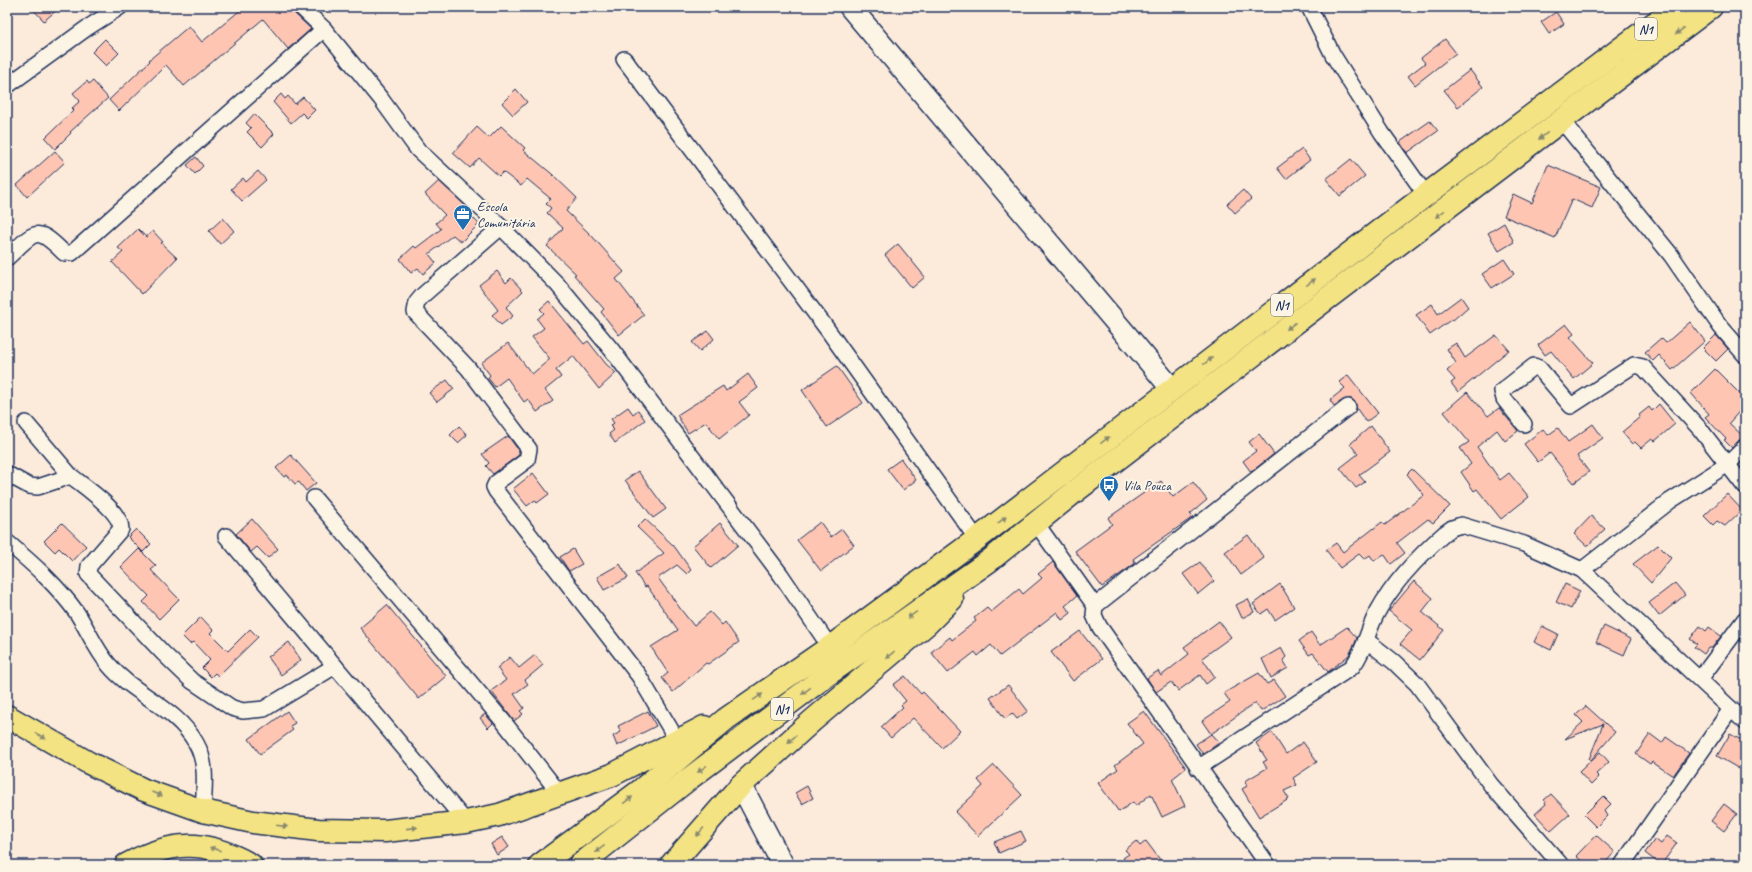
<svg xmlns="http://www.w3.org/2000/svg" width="1752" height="872" font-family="Caveat,sans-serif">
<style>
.building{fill:#fec5b3;stroke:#1b2f5e}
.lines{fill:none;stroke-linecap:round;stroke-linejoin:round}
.street-casing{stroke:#1b2f5e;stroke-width:18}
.secondary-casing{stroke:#1b2f5e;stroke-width:24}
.highway-casing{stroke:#1b2f5e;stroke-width:25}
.street{stroke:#fcf5e5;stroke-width:15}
.secondary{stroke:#fcf5e5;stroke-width:21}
.highway{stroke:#f4e382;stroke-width:22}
.oneway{fill:#888970}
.labels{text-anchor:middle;stroke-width:4;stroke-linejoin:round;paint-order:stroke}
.shield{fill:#fcf5e5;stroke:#5e6a86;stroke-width:1}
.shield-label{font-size:13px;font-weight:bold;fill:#1b2f5e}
.poi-label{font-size:14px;fill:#1b2f5e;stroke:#fcf5e5;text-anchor:start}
</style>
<rect width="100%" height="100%" fill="#fcebdb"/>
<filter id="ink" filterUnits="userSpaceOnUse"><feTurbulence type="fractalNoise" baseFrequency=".025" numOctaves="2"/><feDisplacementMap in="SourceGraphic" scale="8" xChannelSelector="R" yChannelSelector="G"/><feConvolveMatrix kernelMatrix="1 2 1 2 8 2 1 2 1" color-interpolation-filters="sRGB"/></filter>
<g filter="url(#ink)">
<g class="building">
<polygon points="31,7 60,7 44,21"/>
<polygon points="244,7 292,7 295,14 311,29 288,49 263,19 184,86 166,65 119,111 109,100 150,61 149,60 189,26 202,42"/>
<polygon points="1556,12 1564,24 1549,34 1541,22"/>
<polygon points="105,39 119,53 106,66 92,52"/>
<polygon points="1445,39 1456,53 1415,85 1408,76 1425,63 1421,58"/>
<polygon points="1470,70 1483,87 1458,107 1444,90"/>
<polygon points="87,81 89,84 93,81 108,98 70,132 71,133 55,149 45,138 74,110 72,108 80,101 73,93"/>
<polygon points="516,89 527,102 513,115 502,103"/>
<polygon points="281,94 285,99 288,96 295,104 303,97 315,110 307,118 302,113 291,123 273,102"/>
<polygon points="254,114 274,134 262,147 247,132 251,128 246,123"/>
<polygon points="1430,121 1438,131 1407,153 1400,142"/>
<polygon points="501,126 525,148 523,150 552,174 577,198 566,211 592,236 624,272 616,279 644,315 619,335 601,312 604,309 574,275 576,274 547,246 563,228 547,213 551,208 546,204 551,199 527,179 521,186 503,172 499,176 479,158 470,168 453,153 477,127 489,138"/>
<polygon points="1302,149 1310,160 1286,179 1277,168"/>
<polygon points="55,151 65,162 27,197 17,185"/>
<polygon points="196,157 203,166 195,174 187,165"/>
<polygon points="1351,159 1365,176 1340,196 1326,179"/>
<polygon points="1548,165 1601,187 1592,208 1572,199 1555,238 1504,216 1513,194 1532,203"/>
<polygon points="258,171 266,180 242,201 231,189 243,178 246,182"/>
<polygon points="439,181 470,210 467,212 479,224 461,242 453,235 429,254 436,263 423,274 418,268 411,273 400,259 414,246 416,248 441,229 436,223 445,215 425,194"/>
<polygon points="1243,190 1251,199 1235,213 1227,204"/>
<polygon points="223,218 234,231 220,244 209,231"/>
<polygon points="1504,223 1514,242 1499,251 1488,233"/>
<polygon points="138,229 146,237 153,231 163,242 161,243 177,258 142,294 112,262 123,252 118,248"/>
<polygon points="898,244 925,277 912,288 885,255"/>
<polygon points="1504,259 1514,274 1492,288 1482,274"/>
<polygon points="497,271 506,283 511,278 523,291 506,307 513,316 501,325 492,315 498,310 479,285"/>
<polygon points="1461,297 1468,307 1453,320 1452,319 1430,335 1416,315 1432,304 1438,314"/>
<polygon points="549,301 584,344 588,341 606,364 616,373 599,389 573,356 556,370 561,377 545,390 553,401 537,412 528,399 524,402 507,378 495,387 488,378 490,375 481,363 508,343 532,374 550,359 532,337 544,328 537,319 544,313 540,309"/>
<polygon points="1690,322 1705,341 1672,370 1659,355 1653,361 1645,352 1661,338 1666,343"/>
<polygon points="1566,324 1574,334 1570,337 1593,363 1574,379 1551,351 1545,355 1538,345"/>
<polygon points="708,331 714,339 700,351 692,342"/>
<polygon points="1496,335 1509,350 1458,392 1451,383 1455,380 1447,371 1456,363 1447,349 1456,343 1465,358"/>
<polygon points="1716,335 1728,349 1716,361 1703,348"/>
<polygon points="837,366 863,403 827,427 802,390"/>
<polygon points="1715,369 1745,399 1745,405 1729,423 1745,438 1739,440 1732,448 1724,440 1726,439 1705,417 1709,414 1691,393"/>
<polygon points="748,374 758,388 739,402 749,415 719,439 706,422 688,433 677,415 723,386 726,391"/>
<polygon points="1348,375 1378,413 1366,422 1357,409 1355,402 1352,399 1343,400 1334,406 1330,400 1345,388 1339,382"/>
<polygon points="447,380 454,389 437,402 429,393"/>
<polygon points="1467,392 1488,416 1499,408 1518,431 1505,441 1497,430 1477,447 1500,480 1509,473 1529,497 1501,519 1477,489 1474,491 1461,472 1471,464 1460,448 1469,442 1444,412"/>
<polygon points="1659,404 1675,424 1655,441 1652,439 1641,448 1635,442 1632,444 1622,432 1640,417 1639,415 1649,407 1652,411"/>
<polygon points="628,407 633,414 638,410 645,420 615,443 609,434 614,430 610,426 614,423 611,419"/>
<polygon points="1593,424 1603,438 1577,456 1589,472 1574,483 1550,453 1538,462 1524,444 1543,429 1548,435 1558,428 1568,442"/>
<polygon points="459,426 467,435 458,443 450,435"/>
<polygon points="1371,426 1390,452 1359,475 1365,482 1356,488 1340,468 1358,454 1350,444"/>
<polygon points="1259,434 1274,454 1251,472 1243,461 1256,451 1249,442"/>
<polygon points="508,436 519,451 519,455 493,474 486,466 489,463 482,454"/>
<polygon points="291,455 316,483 306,491 299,482 295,484 287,475 284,477 276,468"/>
<polygon points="901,459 916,480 903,490 887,469"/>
<polygon points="1412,469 1450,506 1433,523 1428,519 1397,543 1405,553 1391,564 1384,554 1374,561 1370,555 1364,559 1359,554 1340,568 1326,550 1336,543 1343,552 1382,522 1385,525 1424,495 1407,474"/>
<polygon points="638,471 666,509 653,518 625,480"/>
<polygon points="533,473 549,494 537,503 535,500 527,506 513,489"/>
<polygon points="1161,481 1173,497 1193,482 1207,500 1190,514 1193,517 1133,559 1136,563 1102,587 1075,551 1112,524 1108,518"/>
<polygon points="1727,494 1742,510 1725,526 1717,521 1713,525 1704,516"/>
<polygon points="1591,516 1605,529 1587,546 1574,534"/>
<polygon points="252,519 278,549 268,558 257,547 251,552 236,534"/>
<polygon points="645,519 674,546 691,570 687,574 677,565 658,578 682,611 694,626 710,612 722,625 725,622 739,642 708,664 706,663 673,692 662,678 668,673 651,647 678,630 647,586 645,587 635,573 664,553 637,527"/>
<polygon points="820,522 831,537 842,529 854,545 821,571 797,540"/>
<polygon points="62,523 86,546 72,561 59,548 55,552 44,541"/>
<polygon points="720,523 738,545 711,568 693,546"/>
<polygon points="136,529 151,544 143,552 128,537"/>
<polygon points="1248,535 1264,558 1241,575 1225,552"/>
<polygon points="1658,545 1671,558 1651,583 1633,564"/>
<polygon points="139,549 156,566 151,570 179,599 159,619 143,602 149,596 121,567"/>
<polygon points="573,549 582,564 569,571 560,557"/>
<polygon points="1053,562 1077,596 1065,606 1071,613 1062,620 1057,612 1000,656 991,645 978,656 975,652 948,673 931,652 950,637 952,640 976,621 974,618 987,608 991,612 1019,589 1023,594 1042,578 1038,574"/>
<polygon points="1200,562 1214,581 1198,594 1183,574"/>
<polygon points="620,564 628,578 604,590 597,577"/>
<polygon points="1414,581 1433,598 1422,612 1444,630 1420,660 1400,644 1412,630 1389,611"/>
<polygon points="1675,583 1685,595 1659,616 1649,603"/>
<polygon points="1280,584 1294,607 1275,620 1268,609 1261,614 1253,604"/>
<polygon points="1565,584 1580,591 1571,609 1556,602"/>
<polygon points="1248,599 1254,612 1242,618 1236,605"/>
<polygon points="387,605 446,676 419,699 360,628"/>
<polygon points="201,617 213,630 210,633 228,651 250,629 258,637 218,676 215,673 211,677 202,668 210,660 193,642 190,644 182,636"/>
<polygon points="1219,621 1231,637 1202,658 1215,677 1206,684 1200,675 1178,691 1171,682 1156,692 1147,678 1158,671 1161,676 1189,654 1184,647"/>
<polygon points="1542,626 1558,634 1551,650 1534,642"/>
<polygon points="1604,626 1631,639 1624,655 1596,642"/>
<polygon points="1700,626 1706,631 1709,627 1721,636 1712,648 1708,648 1704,654 1694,647 1697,644 1690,639"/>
<polygon points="1347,627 1357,638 1355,643 1349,655 1328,672 1313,653 1309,655 1299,641 1311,632 1320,645"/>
<polygon points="1080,631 1102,659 1073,681 1051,652"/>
<polygon points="289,642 301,660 281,675 268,657"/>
<polygon points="1281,648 1286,657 1283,660 1288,668 1271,678 1262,659"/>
<polygon points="535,655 543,665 525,680 528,684 514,694 524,708 520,711 523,714 514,721 491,691 506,680 497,668 510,657 519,668"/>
<polygon points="1259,673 1267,684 1274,680 1285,696 1261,711 1255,703 1211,734 1202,721 1230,702 1224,693"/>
<polygon points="905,676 921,694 923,692 960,731 942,748 913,718 891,738 881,727 903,707 901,705 906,701 893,685"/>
<polygon points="1008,685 1028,711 1017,719 1012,713 1005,719 990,698"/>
<polygon points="1586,706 1615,732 1591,760 1589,759 1603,724 1565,739 1583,722 1576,715"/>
<polygon points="287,711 295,723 290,726 293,730 260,754 249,739"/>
<polygon points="648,711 656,726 617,746 613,736 621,732 618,726"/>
<polygon points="1144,711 1186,768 1172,779 1185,806 1162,817 1151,794 1136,806 1133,802 1119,812 1098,783 1118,769 1115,765 1143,744 1127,723"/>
<polygon points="485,714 493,723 488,728 480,718"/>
<polygon points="1272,732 1286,754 1303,742 1317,762 1293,778 1297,785 1284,791 1289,799 1259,817 1242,789 1247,786 1245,781 1267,768 1263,762 1267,760 1256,743"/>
<polygon points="1211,734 1219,743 1203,754 1196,744"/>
<polygon points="1650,734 1662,743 1666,737 1689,753 1673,776 1652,762 1650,764 1636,754"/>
<polygon points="1730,734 1745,742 1745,763 1741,770 1717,756"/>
<polygon points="1600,752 1609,762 1596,774 1599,777 1591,785 1579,772"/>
<polygon points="994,765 1022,795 978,836 955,812 983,786 978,780"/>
<polygon points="807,786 813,798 802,804 795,793"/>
<polygon points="1551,794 1570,814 1551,831 1535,814 1546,804 1544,800"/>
<polygon points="1603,796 1611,804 1604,811 1607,816 1596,827 1584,815"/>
<polygon points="1724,804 1737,814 1724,831 1711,821"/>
<polygon points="1021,831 1026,841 999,853 994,842"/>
<polygon points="1596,835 1615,852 1603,865 1586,865 1576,856"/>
<polygon points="1667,836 1677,843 1661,865 1645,853 1655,839 1661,844"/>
<polygon points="502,837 509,847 497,855 491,844"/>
<polygon points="1136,841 1140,846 1146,841 1164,865 1129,865 1123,858 1129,854 1125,850"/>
</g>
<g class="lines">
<g class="street-casing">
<g id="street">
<polyline points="301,7 324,29 381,99 418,150 501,227 557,284 611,349 781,575 830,647"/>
<polyline points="1309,7 1333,55 1382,133 1426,195"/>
<polyline points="624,59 827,329 977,539"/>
<polyline points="7,86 87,28 120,7"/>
<polyline points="1562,121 1671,255 1720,326 1745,355"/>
<polyline points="501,227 423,295 417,302 415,312 468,368 529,449 527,460 496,483 494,487 496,491 639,676 677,740"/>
<path d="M7,258C35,232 35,224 64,253H72L324,29"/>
<polyline points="26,423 71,476"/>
<polyline points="1524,424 1504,399 1502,391 1534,366 1539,368 1571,406 1634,365 1643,367 1700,429 1745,487"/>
<path d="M9,475L29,486L38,487L71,476C85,487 121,511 121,529L89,566L88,574L163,653L192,681L232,708L243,711L264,709L335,666L466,822"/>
<polyline points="314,498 503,721 560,794"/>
<polyline points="1036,523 1095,606 1094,615 1099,626 1268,865"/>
<polyline points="226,536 335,666"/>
<path d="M7,542C33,564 57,585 77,613C88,630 96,650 109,665C134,695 176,707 196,743C208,764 204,788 203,811"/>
<polyline points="1582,570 1670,501 1728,464 1745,447"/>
<polyline points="1095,606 1348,407"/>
<polyline points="1366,640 1394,662 1417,684 1491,785 1561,865"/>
<polyline points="1700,679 1745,619"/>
<path d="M1198,768L1352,667C1366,649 1367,630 1378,611C1394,582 1420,555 1445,533L1452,528L1461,525L1524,544L1582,570L1745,722"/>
<polyline points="1622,865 1731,709"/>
</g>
</g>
<g class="secondary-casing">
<g id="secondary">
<polyline points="850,7 1172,389"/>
<polyline points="741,785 783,865"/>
</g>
</g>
<g class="highway-casing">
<g id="highway">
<polyline points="7,716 89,763 144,790 203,811 253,822 318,830 385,831 466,822 499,815 612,775 704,727"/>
<path d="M126,865C171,840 205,839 251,865"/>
<polyline points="540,865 641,790 726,719 830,647 977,539 1426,195 1676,7"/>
<polyline points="580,865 690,778 827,675 989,561 1073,493 1312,310 1711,7"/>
<polyline points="671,865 741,785 812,721 928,623 952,599"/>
</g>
</g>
<use href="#street" class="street"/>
<use href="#secondary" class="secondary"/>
<use href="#highway" class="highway"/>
</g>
<defs><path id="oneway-solid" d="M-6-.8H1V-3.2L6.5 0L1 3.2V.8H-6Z"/></defs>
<g class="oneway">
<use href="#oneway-solid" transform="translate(1680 31) rotate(142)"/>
<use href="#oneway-solid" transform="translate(1543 136) rotate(143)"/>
<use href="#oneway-solid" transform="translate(1440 214) rotate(143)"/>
<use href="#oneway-solid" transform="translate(1311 282) rotate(-37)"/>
<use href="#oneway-solid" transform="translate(1291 326) rotate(142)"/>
<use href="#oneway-solid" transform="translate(1208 361) rotate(-37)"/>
<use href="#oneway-solid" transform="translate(1105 440) rotate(-38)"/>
<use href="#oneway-solid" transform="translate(1002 520) rotate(-38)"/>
<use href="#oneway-solid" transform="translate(912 615) rotate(145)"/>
<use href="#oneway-solid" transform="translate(890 655) rotate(140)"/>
<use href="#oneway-solid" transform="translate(806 691) rotate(143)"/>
<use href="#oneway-solid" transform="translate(758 697) rotate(-35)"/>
<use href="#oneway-solid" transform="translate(41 736) rotate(29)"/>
<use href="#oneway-solid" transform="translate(792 739) rotate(138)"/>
<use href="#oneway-solid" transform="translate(702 769) rotate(143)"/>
<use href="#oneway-solid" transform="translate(157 794) rotate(20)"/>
<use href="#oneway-solid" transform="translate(628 800) rotate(-36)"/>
<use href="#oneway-solid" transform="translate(282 826) rotate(7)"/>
<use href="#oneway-solid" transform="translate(412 828) rotate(-6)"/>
<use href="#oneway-solid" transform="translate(700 832) rotate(131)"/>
<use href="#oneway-solid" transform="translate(215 849) rotate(-163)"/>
<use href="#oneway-solid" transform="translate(600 849) rotate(142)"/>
</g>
</g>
<defs>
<g id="office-pin" transform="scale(1)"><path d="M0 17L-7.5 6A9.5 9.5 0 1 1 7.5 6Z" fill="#1f6fb2" stroke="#fcf5e5"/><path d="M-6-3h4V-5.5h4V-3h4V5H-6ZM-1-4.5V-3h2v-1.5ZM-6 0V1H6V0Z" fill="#fff"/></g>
<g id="bus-pin" transform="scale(1)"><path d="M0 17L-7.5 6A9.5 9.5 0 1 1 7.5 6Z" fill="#1f6fb2" stroke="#fcf5e5"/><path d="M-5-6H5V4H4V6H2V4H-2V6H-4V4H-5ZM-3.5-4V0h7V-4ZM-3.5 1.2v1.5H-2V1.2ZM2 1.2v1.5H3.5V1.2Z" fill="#fff"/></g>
</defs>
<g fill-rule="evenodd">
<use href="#office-pin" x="463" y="214"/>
<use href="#bus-pin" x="1109" y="485"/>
</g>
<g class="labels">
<g class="shield">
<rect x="1635" y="18" width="22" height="22" rx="3"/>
<rect x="1271" y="294" width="22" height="22" rx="3"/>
<rect x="771" y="698" width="22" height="22" rx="3"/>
</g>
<g class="shield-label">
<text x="1646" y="34">N1</text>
<text x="1282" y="310">N1</text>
<text x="782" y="714">N1</text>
</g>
<g class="poi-label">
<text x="477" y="211">Escola<tspan x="477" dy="16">Comunitária</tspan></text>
<text x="1123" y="490">Vila Pouca</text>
</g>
</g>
<rect width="1752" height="872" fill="none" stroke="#fcf5e5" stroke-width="24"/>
<rect x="12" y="12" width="1728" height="848" fill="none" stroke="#1b2f5e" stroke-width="1.5" filter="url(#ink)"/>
</svg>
